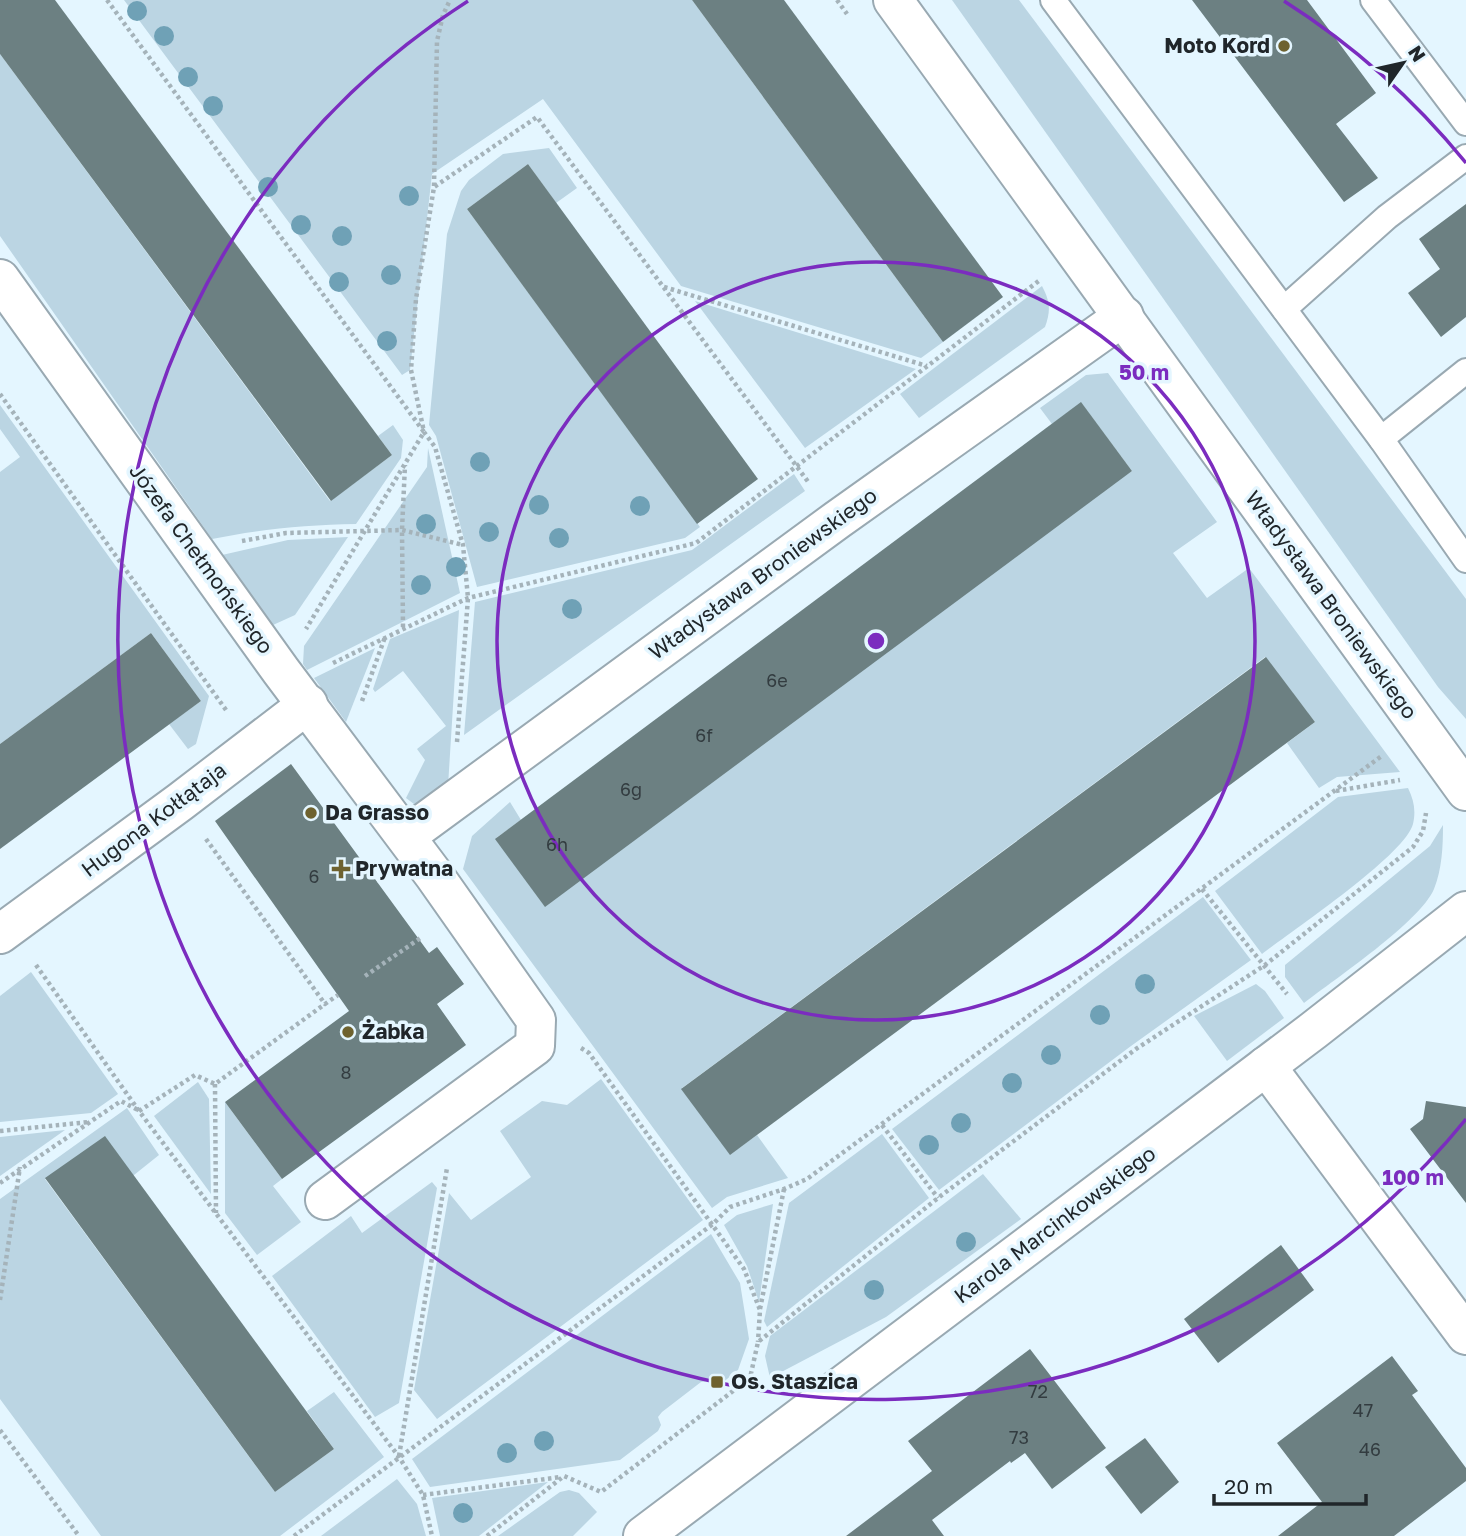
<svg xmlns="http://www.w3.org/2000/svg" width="1466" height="1536" font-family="'Golos Text',sans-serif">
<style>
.green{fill:#bbd5e3}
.building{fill:#6c8082}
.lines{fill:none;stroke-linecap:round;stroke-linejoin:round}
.lane-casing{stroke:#99a9b2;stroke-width:28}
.street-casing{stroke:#99a9b2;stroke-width:42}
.path{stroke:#a5b3ba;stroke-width:4.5;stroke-dasharray:3.5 3.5;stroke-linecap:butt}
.lane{stroke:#fff;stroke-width:24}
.street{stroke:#fff;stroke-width:38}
.tree{fill:#6fa1b6}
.ring{fill:none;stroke:#7b2cbf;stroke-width:3.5}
.poi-dot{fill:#6e622f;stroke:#e4f6ff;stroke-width:2.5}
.labels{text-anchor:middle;stroke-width:7;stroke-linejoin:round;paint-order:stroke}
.number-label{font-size:18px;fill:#333c40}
.poi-label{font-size:21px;font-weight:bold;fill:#20262a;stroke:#e4f6ff;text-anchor:start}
.street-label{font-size:21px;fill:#20262a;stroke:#e4f6ff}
.centre{fill:#7b2cbf;stroke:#e4f6ff;stroke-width:3.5}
.ring-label{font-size:21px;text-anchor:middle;font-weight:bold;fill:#7b2cbf;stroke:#e4f6ff;stroke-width:7;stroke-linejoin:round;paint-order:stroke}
</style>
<rect width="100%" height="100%" fill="#e4f6ff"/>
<g class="green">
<polygon points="124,0 692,0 943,342 921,358 681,286 543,99 432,174 410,370 402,375"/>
<polygon points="952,0 1019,0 1466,599 1466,719 1438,687"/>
<path d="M0,54L330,501L392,455L378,436L393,425L403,440L401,458L356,524C307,525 260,529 212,539L0,236Z"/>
<polygon points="549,148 577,188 556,203 528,164 467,209 700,527 685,538 477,587 436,436 429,425 447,234 461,191 469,180 503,154"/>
<path d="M1042,286C1050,301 1051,311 1045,327L919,418L900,394Z"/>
<polygon points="695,301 916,369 805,448"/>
<polygon points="1108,373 1217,522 1173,553 1207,598 1249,568 1400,772 1337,777 1319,788 1287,743 1315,722 1265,657 682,1088 730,1154 757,1135 788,1178 727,1197 712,1208 463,869 472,836 510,802 521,820 496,838 1132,471 1081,403 1052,424 1040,408 1086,375"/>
<polygon points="0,405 209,696 196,744 188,749 169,724 201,701 151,633 0,744 0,472 20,457 0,429"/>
<polygon points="428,448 460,593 307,670 303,664 304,646 427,467"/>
<polygon points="794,474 805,491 464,735 475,602 692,550"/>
<polygon points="348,537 295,615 273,625 222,555 288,540"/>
<polygon points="459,610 448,786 426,802 414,804 406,798 425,760 417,749 446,726 403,671 375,692 373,689 390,639"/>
<polygon points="375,648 346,722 314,678"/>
<path d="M1408,788C1414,800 1416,811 1413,824C1405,855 1292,931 1262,954L1215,891L1338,797Z"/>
<path d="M1443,825C1443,847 1442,869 1434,889C1420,922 1335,979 1304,1003L1285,977V965L1430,846Z"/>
<polygon points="1203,897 1251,960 1131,1046 939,1190 892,1129"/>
<polygon points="31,972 118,1094 91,1113 0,1122 0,996"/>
<polygon points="1256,984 1265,991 1284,1018 1227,1061 1194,1016"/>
<polygon points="601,1079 703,1220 437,1419 414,1390 449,1193 471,1220 531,1177 500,1131 542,1101 567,1105"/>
<polygon points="198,1082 209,1099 211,1194 154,1116"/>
<polygon points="225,1102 282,1179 273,1186 301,1222 257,1255 225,1213"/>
<polygon points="127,1108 159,1155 134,1175 45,1179 275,1492 334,1449 307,1411 334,1392 384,1457 280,1536 101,1536 0,1399 0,1199"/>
<polygon points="65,1130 0,1176 0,1137"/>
<polygon points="882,1134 929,1198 767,1327 764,1321 789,1203"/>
<polygon points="983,1174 1021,1219 886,1317 770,1378 765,1356 770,1336"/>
<polygon points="432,1182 437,1188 399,1403 375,1417 272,1276 351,1216 362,1233"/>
<polygon points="773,1204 759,1302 747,1266 724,1225 737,1215"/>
<polygon points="711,1234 740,1283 749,1339 738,1370 716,1388 709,1381 701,1382 662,1412 658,1417 661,1425 658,1431 620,1460 430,1487 412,1459"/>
<polygon points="397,1479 417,1504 426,1536 321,1536"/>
<polygon points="548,1482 479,1536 440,1536 432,1498"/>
<polygon points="569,1490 579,1493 597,1512 573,1536 498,1536 560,1492"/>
</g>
<g class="building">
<polygon points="0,0 55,0 392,455 331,501 0,54"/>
<polygon points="692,0 784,0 1003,297 943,342"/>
<polygon points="1192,0 1307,0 1376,93 1336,124 1378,178 1344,202"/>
<polygon points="528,164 758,479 697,524 467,209"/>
<polygon points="1466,204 1466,317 1441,337 1408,293 1440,269 1419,239"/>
<polygon points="1081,402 1132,471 545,907 495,839"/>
<polygon points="151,633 201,701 0,849 0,744"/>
<polygon points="1266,657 1315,722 730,1155 681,1089"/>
<polygon points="291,764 429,953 437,947 464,984 437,1004 466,1045 282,1179 225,1102 349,1011 215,821"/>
<polygon points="1426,1101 1466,1107 1466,1203 1410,1129 1423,1119"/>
<polygon points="105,1136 334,1449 275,1492 45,1178"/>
<polygon points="1281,1245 1314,1290 1218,1363 1184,1319"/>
<polygon points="1030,1349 1106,1448 1052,1489 1025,1453 1011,1463 1010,1461 932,1520 944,1536 846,1536 932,1471 908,1441"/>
<polygon points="1392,1356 1418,1391 1412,1395 1466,1468 1466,1481 1394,1536 1278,1536 1322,1502 1277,1443"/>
<polygon points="1145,1438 1179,1482 1141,1514 1105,1467"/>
</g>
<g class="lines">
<g class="lane-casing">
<g id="lane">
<polyline points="1053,0 1381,439 1466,560"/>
<polyline points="1373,0 1466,123"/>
<polyline points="1284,309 1387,217 1466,157"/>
<polyline points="1381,439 1466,371"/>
</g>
</g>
<g class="street-casing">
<g id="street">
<polyline points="893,0 1466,791"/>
<polyline points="0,279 281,671 434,875 536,1020 535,1046 325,1200"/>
<polyline points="406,836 837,520 1124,316"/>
<polyline points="0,934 180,802 308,704"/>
<polyline points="1266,1066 1466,1335"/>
<polyline points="643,1536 1314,1030 1466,911"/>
</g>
</g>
<g class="path">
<polyline points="107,0 424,432 306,629"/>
<polyline points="837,0 847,14"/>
<polyline points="434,186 437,41 443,15 450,0"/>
<polyline points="664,287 927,366"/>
<polyline points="0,394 226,710"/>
<polyline points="242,541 286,533 402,530 463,545"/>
<polyline points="403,627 402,530 405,465"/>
<polyline points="333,663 468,598 696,543 1040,280"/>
<polyline points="362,701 385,637"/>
<polyline points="457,742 468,598 463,545 435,447 424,432 411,370 416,299 434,187 537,117 809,483"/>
<polyline points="1336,791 1400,780"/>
<polyline points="206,839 325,1004 338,995"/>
<polyline points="1202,889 1287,994"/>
<polyline points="36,965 139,1111 399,1457 423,1495 432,1536"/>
<polyline points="365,976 422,937"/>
<polyline points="581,1048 589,1053 744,1269 760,1310 758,1342"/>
<polyline points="215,1084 216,1213"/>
<polyline points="139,1111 195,1075 215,1084 325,1004"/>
<polyline points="882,1125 938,1198"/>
<polyline points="0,1131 89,1122"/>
<polyline points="0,1183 121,1101 138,1110"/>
<polyline points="0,1300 20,1167"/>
<polyline points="760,1309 784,1189"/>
<polyline points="0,1430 79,1536"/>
<polyline points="399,1456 447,1168"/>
<polyline points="423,1495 561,1477"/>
<polyline points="294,1536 713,1224 730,1207 784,1189 807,1179 1383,755"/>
<polyline points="487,1536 564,1476 601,1492 750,1378 758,1342 938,1198 1136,1049 1265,965 1413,847 1423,831 1426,813"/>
</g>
<use href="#lane" class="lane"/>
<use href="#street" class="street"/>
</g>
<g class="tree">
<circle cx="137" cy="11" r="10"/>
<circle cx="164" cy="36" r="10"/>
<circle cx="188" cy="77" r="10"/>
<circle cx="213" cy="106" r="10"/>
<circle cx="268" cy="187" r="10"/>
<circle cx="409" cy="196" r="10"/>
<circle cx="301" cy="225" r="10"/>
<circle cx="342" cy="236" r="10"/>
<circle cx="391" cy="275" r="10"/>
<circle cx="339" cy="282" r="10"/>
<circle cx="387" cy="341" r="10"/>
<circle cx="480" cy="462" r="10"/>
<circle cx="539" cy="505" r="10"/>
<circle cx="640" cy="506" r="10"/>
<circle cx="426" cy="524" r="10"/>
<circle cx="489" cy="532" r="10"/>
<circle cx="559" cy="538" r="10"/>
<circle cx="456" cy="567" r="10"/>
<circle cx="421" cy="585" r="10"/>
<circle cx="572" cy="609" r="10"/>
<circle cx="1145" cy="984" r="10"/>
<circle cx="1100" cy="1015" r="10"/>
<circle cx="1051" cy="1055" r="10"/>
<circle cx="1012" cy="1083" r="10"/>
<circle cx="961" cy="1123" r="10"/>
<circle cx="929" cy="1145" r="10"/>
<circle cx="966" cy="1242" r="10"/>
<circle cx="874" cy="1290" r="10"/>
<circle cx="544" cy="1441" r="10"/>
<circle cx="507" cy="1453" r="10"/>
<circle cx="463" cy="1513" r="10"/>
</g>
<g class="ring">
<circle cx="876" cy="641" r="379"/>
<path d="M1466 1119A759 759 0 1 1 468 1M1284 1A759 759 0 0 1 1466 163"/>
</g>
<g class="poi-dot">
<circle cx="1284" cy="46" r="7"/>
<circle cx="311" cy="813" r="7"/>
<path d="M337.5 858.5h7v7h7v7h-7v7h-7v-7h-7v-7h7z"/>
<circle cx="348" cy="1032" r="7"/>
<rect x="710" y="1375" width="14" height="14" rx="3.5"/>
</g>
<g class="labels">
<g class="number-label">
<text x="777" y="687">6e</text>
<text x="704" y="742">6f</text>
<text x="631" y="796">6g</text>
<text x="557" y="851">6h</text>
<text x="314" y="883">6</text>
<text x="346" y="1079">8</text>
<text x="1038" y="1398">72</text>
<text x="1363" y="1417">47</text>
<text x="1019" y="1444">73</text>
<text x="1370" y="1456">46</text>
</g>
<g class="poi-label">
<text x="1270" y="53" text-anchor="end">Moto Kord</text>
<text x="325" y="820">Da Grasso</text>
<text x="355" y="876">Prywatna</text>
<text x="362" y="1039">Żabka</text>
<text x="731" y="1389">Os. Staszica</text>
</g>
<g class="street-label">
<text transform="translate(201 559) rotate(54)" y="7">Józefa Chełmońskiego</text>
<text transform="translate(763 574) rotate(-36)" y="7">Władysława Broniewskiego</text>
<text transform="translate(1331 605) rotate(54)" y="7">Władysława Broniewskiego</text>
<text transform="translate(154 820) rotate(-37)" y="7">Hugona Kołłątaja</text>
<text transform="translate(1055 1225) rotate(-37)" y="7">Karola Marcinkowskiego</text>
</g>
</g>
<circle cx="876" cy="641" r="10" class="centre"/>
<g class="ring-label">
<text x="1144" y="380">50 m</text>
<text x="1413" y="1185">100 m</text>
</g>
<g transform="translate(1403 63) rotate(56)" stroke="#e4f6ff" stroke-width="5" paint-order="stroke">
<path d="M0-5L12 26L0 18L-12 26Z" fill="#20262a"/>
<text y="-10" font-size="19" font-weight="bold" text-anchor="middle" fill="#20262a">N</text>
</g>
<path d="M1214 1494v10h152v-10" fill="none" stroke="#20262a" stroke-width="3.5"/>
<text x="1224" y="1494" font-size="21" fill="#20262a" stroke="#e4f6ff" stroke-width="5" paint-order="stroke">20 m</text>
</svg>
